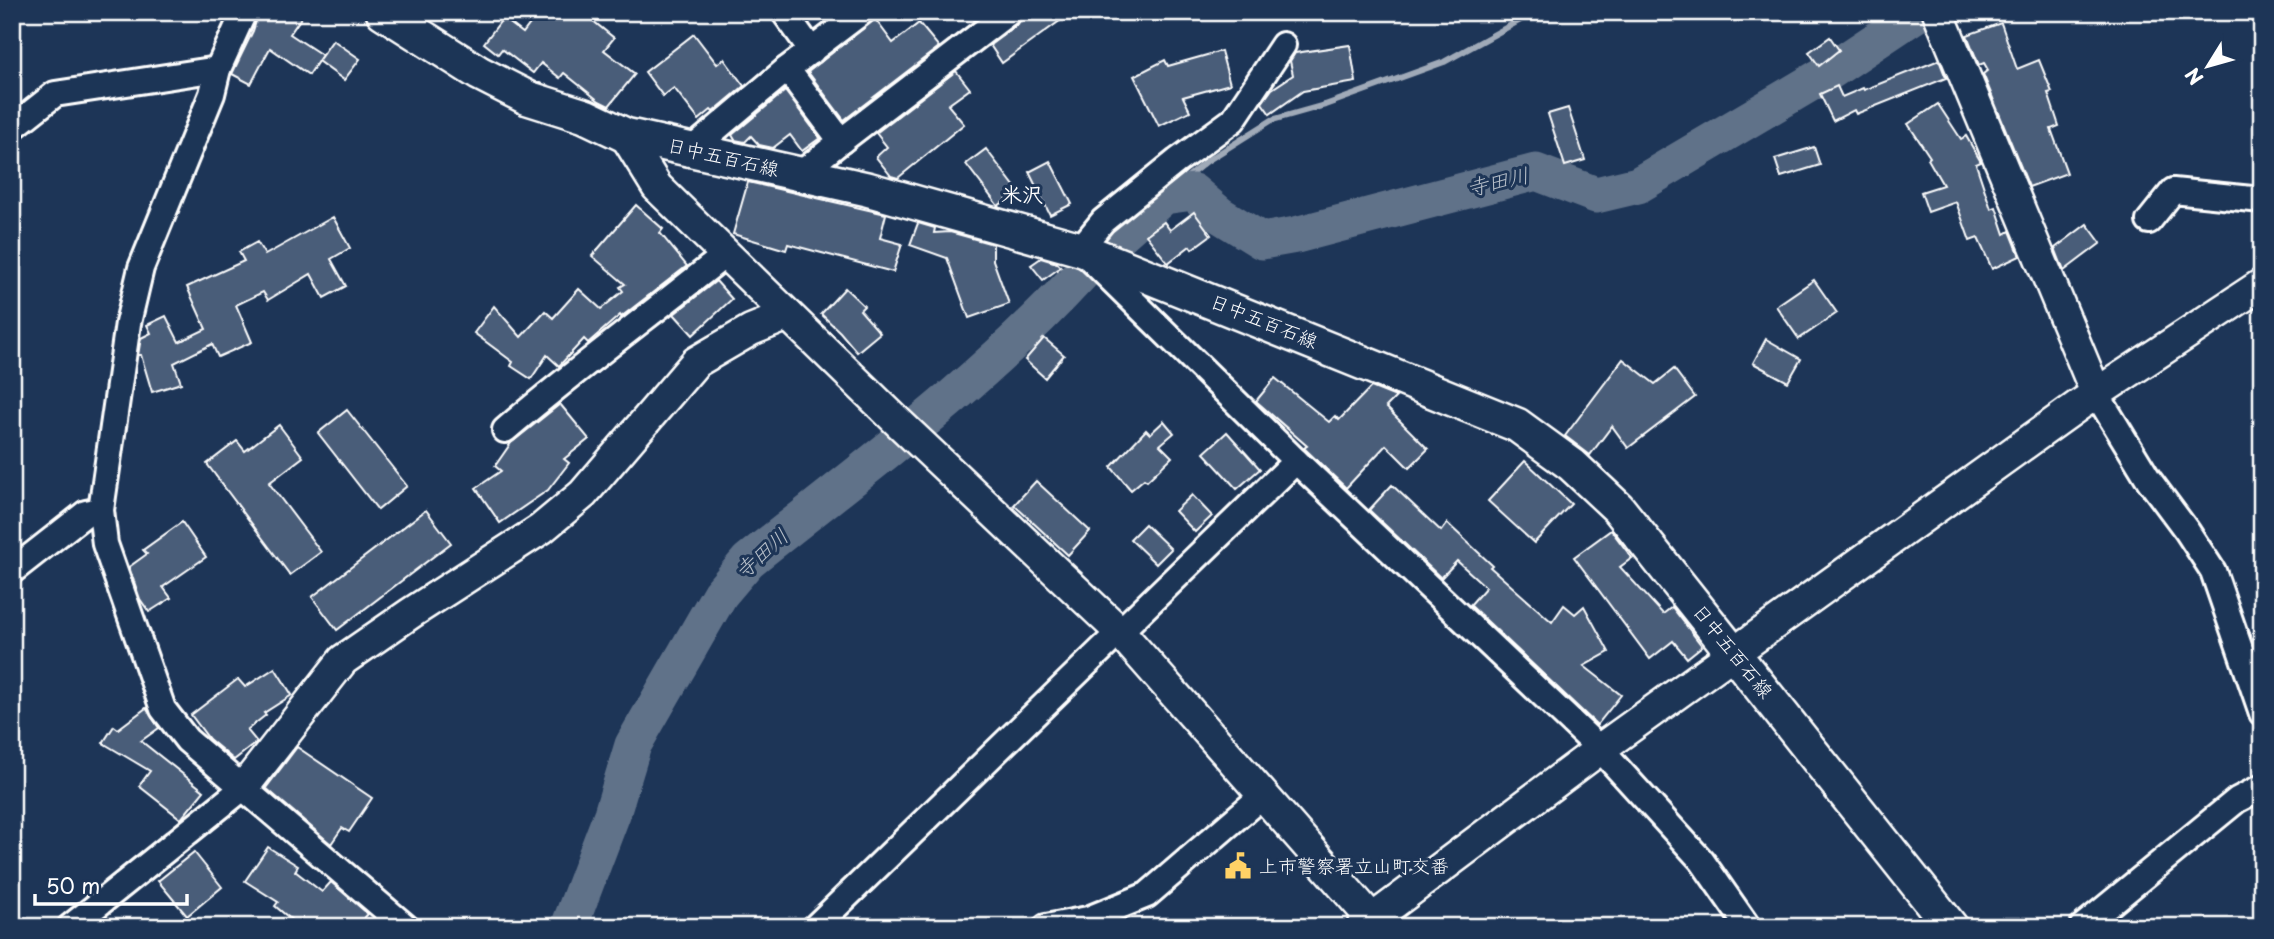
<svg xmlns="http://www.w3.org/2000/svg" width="2274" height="939" font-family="'Playpen Sans','Klee One',sans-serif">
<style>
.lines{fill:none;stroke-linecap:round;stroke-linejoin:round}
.stream{stroke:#a0aab8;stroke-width:6}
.river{stroke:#617289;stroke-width:37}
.building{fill:#4a5d79;stroke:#fff;stroke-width:2}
.minor-casing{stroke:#fff;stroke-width:30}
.tertiary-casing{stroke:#fff;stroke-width:35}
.secondary-casing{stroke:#fff;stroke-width:38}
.minor{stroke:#1d3557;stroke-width:24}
.tertiary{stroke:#1d3557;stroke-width:30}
.secondary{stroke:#1d3557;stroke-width:33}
.labels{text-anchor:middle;stroke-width:6;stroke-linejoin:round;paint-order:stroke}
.street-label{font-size:19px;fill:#fff;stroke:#1d3557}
.poi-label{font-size:19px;fill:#fff;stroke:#1d3557;text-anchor:start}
.water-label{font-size:21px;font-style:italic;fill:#b8c0ca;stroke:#1d3557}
.neighbourhood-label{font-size:21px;font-weight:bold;fill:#fff;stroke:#1d3557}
</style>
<rect width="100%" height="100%" fill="#1d3557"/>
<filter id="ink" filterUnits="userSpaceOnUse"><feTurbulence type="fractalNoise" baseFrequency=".0143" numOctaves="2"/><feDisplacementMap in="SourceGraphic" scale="14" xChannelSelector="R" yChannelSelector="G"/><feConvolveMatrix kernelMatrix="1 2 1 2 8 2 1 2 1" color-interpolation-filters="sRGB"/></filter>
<g filter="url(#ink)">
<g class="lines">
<polyline class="stream" points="1164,196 1207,161 1272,120 1325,105 1444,62 1535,12"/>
<g class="river">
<polyline points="1109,245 1164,196 1193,192 1220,215 1262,241 1296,235 1536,172 1596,195 1638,185 1829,72 1916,14"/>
<path d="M569,927L612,814L633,745L720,594L748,561C863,469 982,382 1081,274"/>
</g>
</g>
<g class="building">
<polygon points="259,12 305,12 290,34 322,55 309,75 270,48 251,84 232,74 253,31"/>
<polygon points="539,12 582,12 614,38 604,50 635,74 609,106 599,101 564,73 560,78 541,63 533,73 502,49 498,54 484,43 503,18 523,33"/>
<polygon points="1024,12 1072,12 1002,63 990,45 1018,24"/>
<polygon points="875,19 893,43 919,23 939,47 844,120 808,72"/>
<polygon points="2001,23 2017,69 2039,60 2052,92 2048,93 2059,126 2051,129 2067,173 2029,187 1983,74 1988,70 1984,63 1979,65 1967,35"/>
<polygon points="694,34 717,64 724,59 744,86 713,112 711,110 699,120 674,88 663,96 645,72"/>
<polygon points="1830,37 1839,50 1819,66 1809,52"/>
<polygon points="333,40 360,59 344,80 318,61"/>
<polygon points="1350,45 1356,82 1303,91 1270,114 1262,103 1272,89 1293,75 1290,61 1295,53"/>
<polygon points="1221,51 1230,84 1183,97 1190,111 1159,126 1134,76 1165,60 1168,66"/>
<polygon points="1939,60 1946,78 1856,114 1854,110 1833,121 1820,94 1837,86 1842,97 1863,88 1864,90"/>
<polygon points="956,71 970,89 948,105 964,124 898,178 891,176 876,157 887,147 876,133"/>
<polygon points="785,91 820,138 802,151 790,135 773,148 759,145 751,136 745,142 735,140 732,135"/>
<polygon points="1938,104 1961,139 1966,136 1981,162 1976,164 1991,209 1996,207 2005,234 2010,231 2020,256 1992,269 1978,238 1970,241 1956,202 1928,212 1921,192 1943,185 1928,159 1930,157 1908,124"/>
<polygon points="1568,108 1585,160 1565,166 1548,114"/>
<polygon points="1814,147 1820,165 1781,177 1775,159"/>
<polygon points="986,149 1018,191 998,206 966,164"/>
<polygon points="1050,161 1072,204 1050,215 1029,172"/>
<polygon points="748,182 886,214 880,238 902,244 893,272 788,244 786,250 733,234"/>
<polygon points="636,205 663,229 660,233 687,266 621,317 620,315 588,343 584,339 559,366 547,355 531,379 511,366 513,362 474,333 494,306 521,337 545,311 553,318 579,289 601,309 623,291 620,287 625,284 592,256"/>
<polygon points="1194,212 1211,235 1192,249 1190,246 1168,263 1146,235 1164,222 1170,230"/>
<polygon points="333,217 350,248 331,259 346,286 324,298 311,274 268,300 263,292 236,305 252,342 218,357 212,344 174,363 181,383 152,392 141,355 138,355 141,338 151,333 147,325 166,316 179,342 206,329 187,287 244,261 239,252 257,242 265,255"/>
<polygon points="918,223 935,228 934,233 950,232 993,244 993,260 1009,304 969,318 947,258 910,245"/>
<polygon points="2087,224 2101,243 2064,271 2055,248"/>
<polygon points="1041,258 1057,263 1061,267 1043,280 1031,265"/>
<polygon points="1814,280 1837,313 1799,339 1776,306"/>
<polygon points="716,281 732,299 693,335 674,314"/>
<polygon points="845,288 864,306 860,310 880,333 857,352 840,332 821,314"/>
<polygon points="1044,338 1064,355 1045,378 1025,360"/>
<polygon points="1766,339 1801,359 1788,382 1753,363"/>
<polygon points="1623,359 1655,384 1674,369 1695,397 1628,448 1612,426 1590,455 1565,436"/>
<polygon points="1275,378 1329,422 1335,416 1339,420 1371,387 1396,397 1386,407 1428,449 1409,468 1386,445 1346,488 1304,448 1307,446 1256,401"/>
<polygon points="560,404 589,439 564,459 569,463 548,490 500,523 476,488 501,471 495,466 511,443"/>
<polygon points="347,410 407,486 378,510 318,433"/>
<polygon points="1164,421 1174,433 1160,445 1172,457 1147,481 1144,479 1131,490 1111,467 1146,430 1150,434"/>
<polygon points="279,425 303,457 269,483 321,552 290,575 207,464 237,441 245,451"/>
<polygon points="1227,432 1260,469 1237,489 1204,453"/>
<polygon points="1525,461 1571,504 1534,543 1488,501"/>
<polygon points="1036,481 1090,531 1068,555 1014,505"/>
<polygon points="1392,485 1441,531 1447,523 1492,565 1490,567 1552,622 1564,605 1575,614 1584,606 1609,652 1584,666 1621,695 1597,725 1470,605 1486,587 1457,561 1441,578 1369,510"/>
<polygon points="1192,495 1212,516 1195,532 1175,511"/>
<polygon points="426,510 451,543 337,630 312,597"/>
<polygon points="182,522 206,557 163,587 171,598 149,612 140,599 129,567 147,554 143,550"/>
<polygon points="1145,524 1171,549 1156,564 1130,539"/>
<polygon points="1611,530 1632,558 1620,567 1663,614 1672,607 1702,646 1687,658 1673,641 1650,659 1574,557"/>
<polygon points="275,668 292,695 264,713 266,715 247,730 257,742 234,760 209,739 191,715 238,679 245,687"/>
<polygon points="146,708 159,728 141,741 204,791 181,819 139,786 150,771 103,743 114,726 118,729"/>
<polygon points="297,747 372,798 349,832 342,828 331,844 266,788"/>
<polygon points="268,847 298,866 295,871 322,892 331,882 368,914 356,927 300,927 275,906 278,902 245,881"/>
<polygon points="194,852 222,887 187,916 158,881"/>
</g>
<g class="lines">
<g class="minor-casing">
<g id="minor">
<polyline points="244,12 218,69 212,94 141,268 128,323 101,510 105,544 163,709 187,740 406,927"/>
<polyline points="784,12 812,51"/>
<polyline points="1283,45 1233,120 1177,161 1103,221 1080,249 1296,461 1600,749 1702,861 1748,927"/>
<polyline points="787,69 841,141 800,174"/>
<polyline points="12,128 55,94 218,69"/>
<polyline points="841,141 1009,12"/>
<polyline points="691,150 787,69 862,12"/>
<polyline points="2149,221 2173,191 2262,200"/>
<polyline points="2096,393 2149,480 2187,531 2213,571 2262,713"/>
<path d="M505,430C577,368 653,313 726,254"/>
<polyline points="12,571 86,513 101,510"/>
<polyline points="70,927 243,788"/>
<polyline points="815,927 1296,461"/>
<polyline points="1046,927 1088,919 1147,895 1263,795"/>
<polyline points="2082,927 2237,800 2262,787"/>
</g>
</g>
<g class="tertiary-casing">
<g id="tertiary">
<polyline points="1938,12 2096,393"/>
<polyline points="625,135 657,187 898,422 1119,631 1379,927"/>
<polyline points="243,788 343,660 411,613 541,529 583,494 696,362 751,330 788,315"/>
<polyline points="1362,927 1600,749 2079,405 2262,284"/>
</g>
</g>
<g class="secondary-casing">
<polyline id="secondary" points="383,12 479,73 528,98 585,116 625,135 867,189 1080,249 1517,425 1572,465 1618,508 1951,927"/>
</g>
<use href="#minor" class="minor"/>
<use href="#tertiary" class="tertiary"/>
<use href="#secondary" class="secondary"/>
</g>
</g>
<defs>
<g id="civic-bare" transform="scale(2.1)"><path d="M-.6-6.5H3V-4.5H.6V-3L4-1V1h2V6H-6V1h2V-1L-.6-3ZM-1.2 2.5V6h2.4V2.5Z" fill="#ffd166" stroke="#1d3557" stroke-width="2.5" paint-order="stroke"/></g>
</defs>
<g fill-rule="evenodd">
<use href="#civic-bare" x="1238" y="866"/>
</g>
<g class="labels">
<g class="street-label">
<text transform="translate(723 157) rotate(13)" y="7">日中五百石線</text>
<text transform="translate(1264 321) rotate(22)" y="7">日中五百石線</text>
<text transform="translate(1733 651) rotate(51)" y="7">日中五百石線</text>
</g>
<g class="poi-label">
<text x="1259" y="873">上市警察署立山町交番</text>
</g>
<g class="water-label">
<text transform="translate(1498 182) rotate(-13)" y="7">寺田川</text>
<text transform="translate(762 554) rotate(-42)" y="7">寺田川</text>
</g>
<g class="neighbourhood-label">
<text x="1022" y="202">米沢</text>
</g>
</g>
<rect width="2274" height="939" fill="none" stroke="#1d3557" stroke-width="42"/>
<rect x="21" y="21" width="2232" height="897" fill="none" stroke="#fff" stroke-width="2.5" filter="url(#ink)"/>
<g transform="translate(2208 66) rotate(233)" stroke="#1d3557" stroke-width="5" paint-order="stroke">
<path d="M0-5L12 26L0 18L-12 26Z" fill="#ffffff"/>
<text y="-10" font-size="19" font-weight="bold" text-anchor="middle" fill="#ffffff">N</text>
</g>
<path d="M35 894v10h152v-10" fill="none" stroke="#ffffff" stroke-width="3.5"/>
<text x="46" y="894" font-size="21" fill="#ffffff" stroke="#1d3557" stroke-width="5" paint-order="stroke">50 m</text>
</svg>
